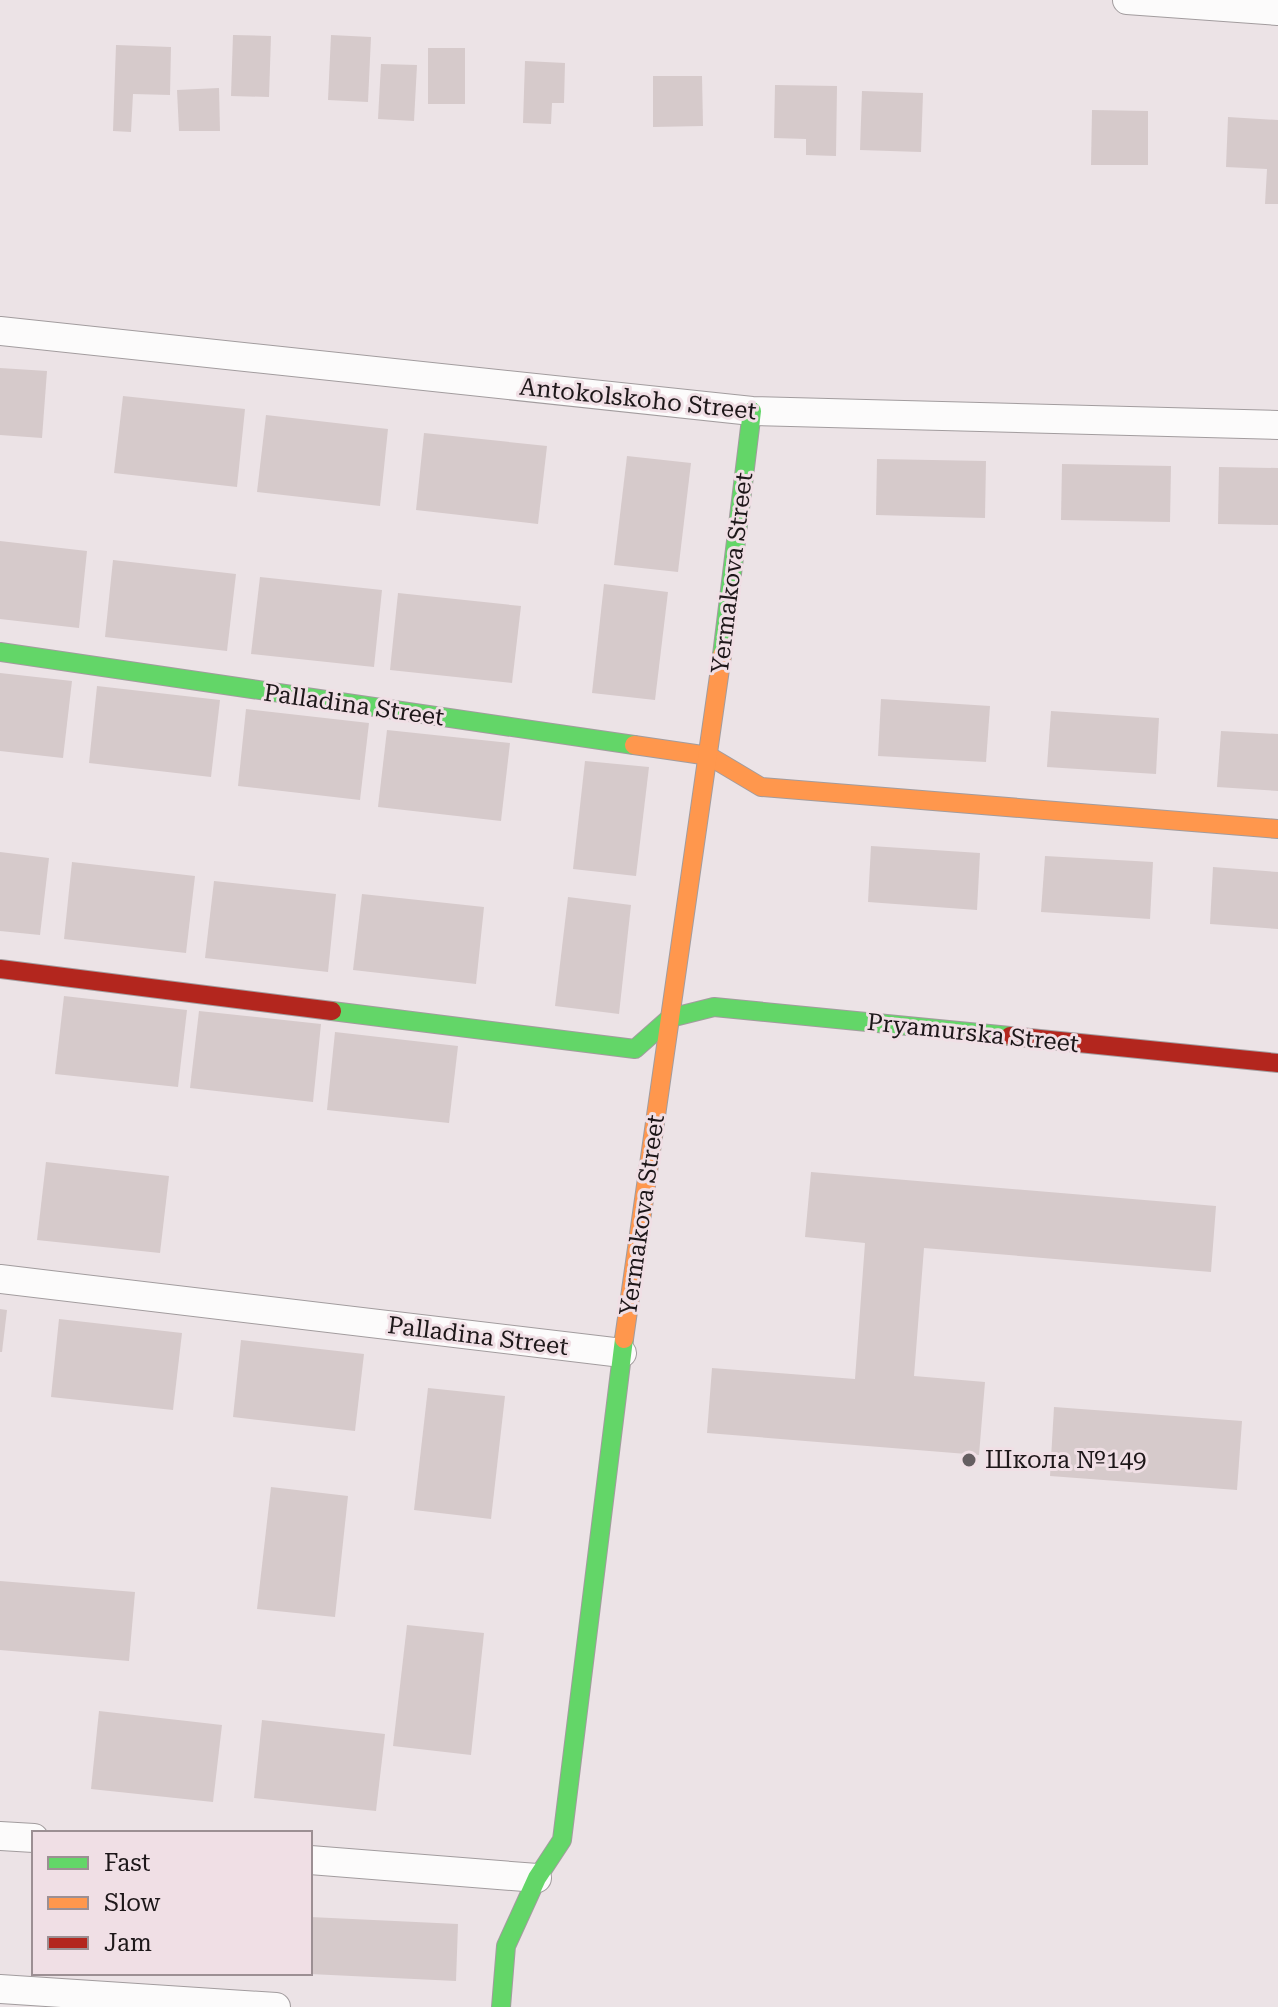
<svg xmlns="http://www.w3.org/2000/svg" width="1278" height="2007" font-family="'Roboto Serif',serif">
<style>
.building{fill:#d6cacb}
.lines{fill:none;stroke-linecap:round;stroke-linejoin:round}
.street-casing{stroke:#a29c9e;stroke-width:30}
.fast-casing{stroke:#a29c9e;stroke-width:20}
.slow-casing{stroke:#a29c9e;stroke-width:20}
.jam-casing{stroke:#a29c9e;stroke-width:20}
.street{stroke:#fcfbfb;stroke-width:28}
.fast{stroke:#63d668;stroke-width:18}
.slow{stroke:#ff974d;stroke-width:18}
.jam{stroke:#b3261e;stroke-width:18}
.poi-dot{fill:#655e61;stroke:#f0dfe5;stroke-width:3}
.labels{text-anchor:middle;stroke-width:6;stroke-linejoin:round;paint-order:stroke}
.street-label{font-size:24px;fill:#1d1719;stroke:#f0dfe5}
.poi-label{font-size:24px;fill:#1d1719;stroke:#f0dfe5;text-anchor:start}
</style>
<rect width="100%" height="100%" fill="#ece3e6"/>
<g class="building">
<polygon points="233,35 271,36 269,97 231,96"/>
<polygon points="331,35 371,37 368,102 328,100"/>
<polygon points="116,45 171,47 170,95 133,94 131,132 113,131"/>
<rect x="428" y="48" width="37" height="56"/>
<polygon points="525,61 565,63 564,103 552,103 551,124 523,123"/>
<polygon points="381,64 417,65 414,121 378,119"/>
<polygon points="653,76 702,76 703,126 653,127"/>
<polygon points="775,85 837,86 836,156 806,155 806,139 774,138"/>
<polygon points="219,88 220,131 179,131 177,90"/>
<polygon points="862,91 923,93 921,152 860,150"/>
<polygon points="1092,110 1148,111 1148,165 1091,165"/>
<polygon points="1228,117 1278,120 1278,204 1265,204 1267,169 1226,167"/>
<polygon points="0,368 47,371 42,438 0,435"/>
<polygon points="123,396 245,409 237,487 114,473"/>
<polygon points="266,415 388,429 380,506 257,492"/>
<polygon points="424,433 547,446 538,524 416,510"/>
<polygon points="627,456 691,463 678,572 614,565"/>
<polygon points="877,459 986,461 985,518 876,515"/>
<polygon points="1062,464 1171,466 1170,522 1061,520"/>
<polygon points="1219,467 1278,468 1278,525 1218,524"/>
<polygon points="0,541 87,551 79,628 0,619"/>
<polygon points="113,560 236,574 227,651 105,637"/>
<polygon points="260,577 382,590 374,667 251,654"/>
<polygon points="604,584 668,592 655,700 592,693"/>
<polygon points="398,593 521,606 512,683 390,670"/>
<polygon points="0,673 72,681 63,758 0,751"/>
<polygon points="97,686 220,700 211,777 89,763"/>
<polygon points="881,699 990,706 986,762 878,756"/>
<polygon points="246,709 369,723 360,800 238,786"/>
<polygon points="1051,711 1159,718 1156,774 1047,767"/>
<polygon points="387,730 510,743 501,821 378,807"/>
<polygon points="1221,731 1278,734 1278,791 1217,787"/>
<polygon points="585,761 649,767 636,876 573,869"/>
<polygon points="871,846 980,853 977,910 868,902"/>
<polygon points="0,852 49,858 40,935 0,931"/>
<polygon points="1045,856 1153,862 1150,919 1041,912"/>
<polygon points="72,862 195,876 186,953 64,939"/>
<polygon points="1213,867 1278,872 1278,929 1210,924"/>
<polygon points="214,881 336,894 328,972 205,958"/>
<polygon points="362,894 484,907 476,984 353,970"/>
<polygon points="568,897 631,905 619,1014 555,1006"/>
<polygon points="64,996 187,1010 178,1087 55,1074"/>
<polygon points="199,1011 321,1024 313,1102 190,1088"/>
<polygon points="335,1032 458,1046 449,1123 327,1110"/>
<polygon points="46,1162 169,1176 160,1253 37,1240"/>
<polygon points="811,1172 1216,1206 1211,1272 924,1248 914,1376 985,1382 979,1455 707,1433 712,1368 855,1379 865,1243 805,1237"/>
<polygon points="0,1309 7,1310 2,1352 0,1352"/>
<polygon points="59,1319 182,1333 173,1410 51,1397"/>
<polygon points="241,1340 364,1354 355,1431 233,1417"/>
<polygon points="428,1388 505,1396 491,1519 414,1510"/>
<polygon points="1054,1407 1242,1421 1237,1490 1050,1476"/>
<polygon points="271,1487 348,1496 335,1617 257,1609"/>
<polygon points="0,1581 135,1592 129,1661 0,1650"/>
<polygon points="407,1625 484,1633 471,1755 393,1746"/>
<polygon points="99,1711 222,1725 213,1802 91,1789"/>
<polygon points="262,1720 385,1734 376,1811 254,1798"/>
<polygon points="310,1917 458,1924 456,1981 310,1974"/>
</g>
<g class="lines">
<g class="street-casing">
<g id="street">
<polyline points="1127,0 1278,11"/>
<polyline points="0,331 752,411 1278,425"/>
<polyline points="0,1279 622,1353"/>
<polyline points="0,1836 34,1838"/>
<polyline points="310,1860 537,1878"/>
<polyline points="0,1989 276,2007"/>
</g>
</g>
<g class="fast-casing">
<g id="fast">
<polyline points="0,652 634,745"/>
<polyline points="722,655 752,411"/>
<polyline points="332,1011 635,1049 670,1018 714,1007 1010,1036"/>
<polyline points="501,2007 506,1946 537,1878 562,1840 624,1339"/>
</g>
</g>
<g class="slow-casing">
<g id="slow">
<polyline points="634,745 709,756 761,787 1278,829"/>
<polyline points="624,1339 722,655"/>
</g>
</g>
<g class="jam-casing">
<g id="jam">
<polyline points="0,969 332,1011"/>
<polyline points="1010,1036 1278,1063"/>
</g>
</g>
<use href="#street" class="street"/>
<use href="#fast" class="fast"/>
<use href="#slow" class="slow"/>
<use href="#jam" class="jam"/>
</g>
<circle class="poi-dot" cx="969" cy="1460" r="8"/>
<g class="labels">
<g class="street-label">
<text transform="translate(638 399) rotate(6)" y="8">Antokolskoho Street</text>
<text transform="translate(732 573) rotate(-83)" y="8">Yermakova Street</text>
<text transform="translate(354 705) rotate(8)" y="8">Palladina Street</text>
<text transform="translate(973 1033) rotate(6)" y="8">Pryamurska Street</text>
<text transform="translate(642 1215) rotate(-82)" y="8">Yermakova Street</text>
<text transform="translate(478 1336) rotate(7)" y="8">Palladina Street</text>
</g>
<g class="poi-label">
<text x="985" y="1468">Школа №149</text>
</g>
</g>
<rect x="32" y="1831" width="280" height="144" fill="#f0dfe5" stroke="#9c8f93" stroke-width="2"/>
<rect x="48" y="1857" width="40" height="12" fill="#63d668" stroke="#9c8f93" stroke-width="2"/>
<text x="104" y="1871" font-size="24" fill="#1d1719">Fast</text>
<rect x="48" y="1897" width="40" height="12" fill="#ff974d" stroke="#9c8f93" stroke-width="2"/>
<text x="104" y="1911" font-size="24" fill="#1d1719">Slow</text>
<rect x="48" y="1937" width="40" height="12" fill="#b3261e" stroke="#9c8f93" stroke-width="2"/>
<text x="104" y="1951" font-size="24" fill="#1d1719">Jam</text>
</svg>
